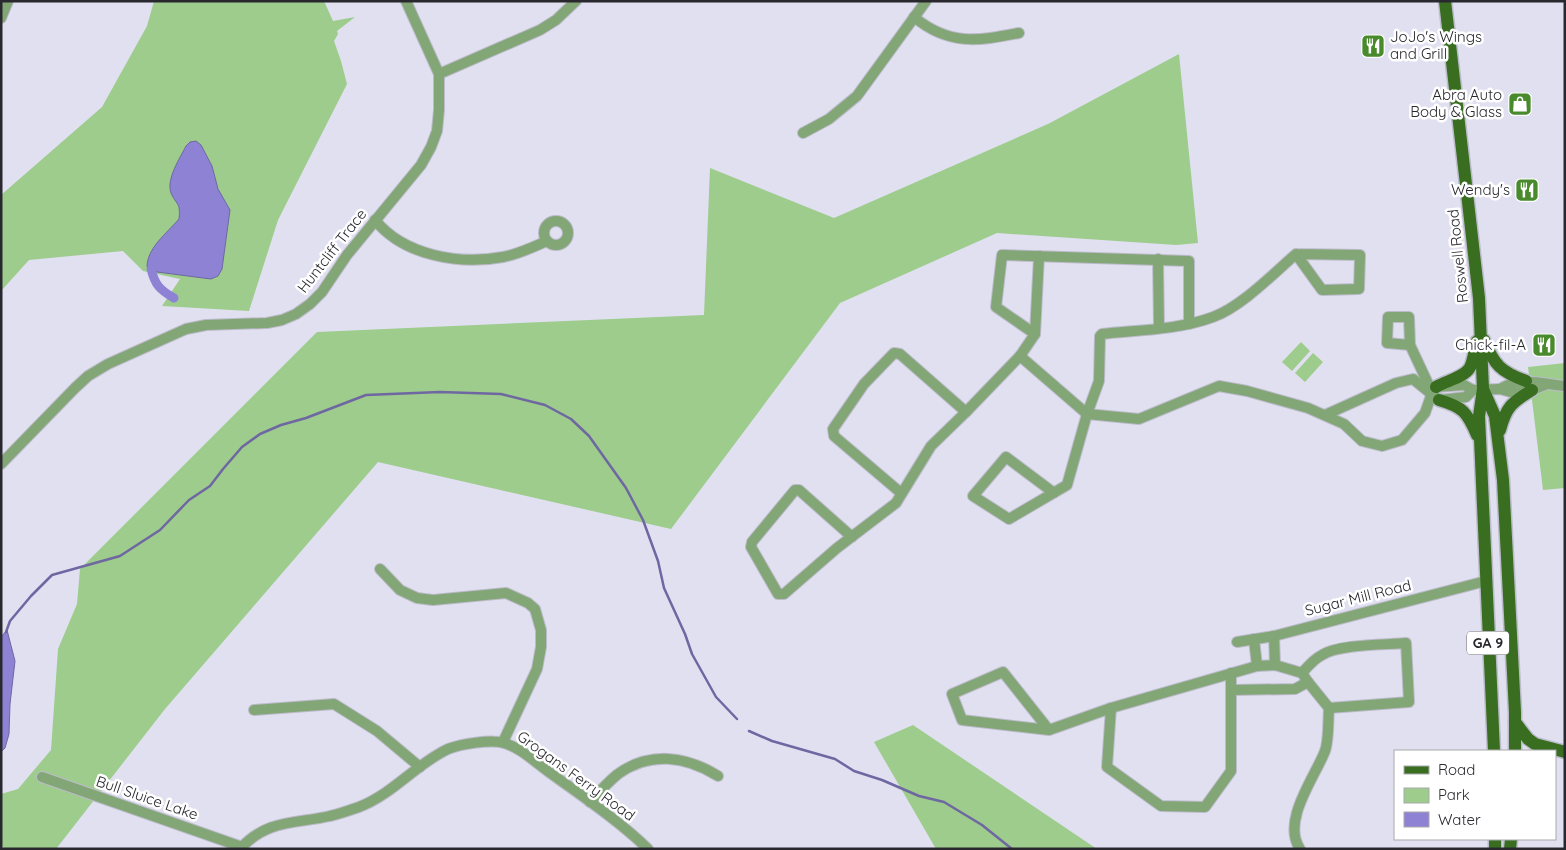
<svg xmlns="http://www.w3.org/2000/svg" width="1566" height="850" font-family="Quicksand,sans-serif">
<style>
.green{fill:#9dcc8c}
.water{fill:#8e82d4;stroke:#6f67a2}
.lines{fill:none;stroke-linecap:round;stroke-linejoin:round}
.stream{stroke:#6f67a2;stroke-width:2.5}
.canal{stroke:#8e82d4;stroke-width:9}
.street-casing{stroke:#bcbbca;stroke-width:12}
.primary-casing{stroke:#bcbbca;stroke-width:15}
.street{stroke:#82a675;stroke-width:10}
.primary{stroke:#396e21;stroke-width:12}
.labels{text-anchor:middle;stroke-width:5;stroke-linejoin:round;paint-order:stroke}
.shield{fill:#fff;stroke:#68686d;stroke-width:1}
.shield-label{font-size:14px;font-weight:bold;fill:#28282e}
.poi-label{font-size:15px;fill:#28282e;stroke:#fff;text-anchor:end}
.street-label{font-size:15px;fill:#28282e;stroke:#fff}
</style>
<rect width="100%" height="100%" fill="#e1e0f1"/>
<g class="green">
<polygon points="154,1 324,1 333,21 355,17 337,31 338,34 334,41 341,61 347,84 278,220 249,311 162,306 180,279 143,271 123,251 29,260 1,291 1,195 102,107 147,26"/>
<polygon points="1179,54 1198,243 1176,245 997,233 840,303 671,529 378,462 165,709 56,849 5,849 1,845 1,794 18,789 51,750 58,649 77,604 80,569 317,332 704,315 710,168 834,218 1048,124"/>
<polygon points="1301,342 1310,351 1292,371 1282,362"/>
<polygon points="1313,353 1323,362 1305,382 1295,373"/>
<polygon points="1565,363 1565,488 1543,490 1528,367"/>
<polygon points="913,725 1097,849 936,849 874,742"/>
</g>
<g class="water">
<path d="M196,141L201,145L212,166L218,189L230,210L222,269L218,276L211,279L157,272L147,267C147,248 167,233 179,219C181,202 176,205 171,193C166,179 180,158 186,146L190,142Z"/>
<polygon points="7,630 15,661 10,704 9,734 5,748 1,752 1,637"/>
</g>
<g class="lines">
<g class="stream">
<polyline points="6,632 10,621 31,596 52,575 120,556 160,530 189,500 210,486 223,469 242,447 260,434 281,425 306,418 366,395 440,392 501,394 545,405 571,419 589,436 626,488 643,520 658,561 664,588 685,634 692,654 716,697 737,719"/>
<polyline points="749,731 772,741 835,759 854,771 882,780 919,796 944,802 982,825 1012,849"/>
</g>
<path class="canal" d="M151,269C155,285 160,290 174,298"/>
<g class="street-casing">
<g id="street">
<path d="M914,17C949,46 978,41 1019,33"/>
<polyline points="1,18 8,1"/>
<polyline points="439,74 540,30 556,20 576,1"/>
<polyline points="803,133 829,119 857,96 926,1"/>
<path d="M375,220C404,256 460,265 503,257C519,254 533,247 547,241"/>
<circle cx="556" cy="233" r="12"/>
<polyline points="1158,259 1159,328"/>
<polyline points="1035,334 996,307 1002,255 1189,261 1189,324"/>
<polyline points="1410,345 1409,317 1388,317 1387,343 1410,345 1432,392"/>
<polyline points="1020,356 1087,414 1139,419 1219,386 1247,391 1308,408 1344,424 1362,441 1382,446 1402,440 1425,413 1432,393 1436,387 1464,385 1473,390 1500,389 1514,393 1532,390 1547,384"/>
<path d="M1500,389C1521,376 1542,384 1565,386"/>
<polyline points="1325,415 1396,383 1413,379 1439,400 1466,397 1473,390"/>
<polyline points="1,464 75,388 88,376 108,364 186,329 206,325 267,323 282,320 296,314 310,304 322,292 347,255 421,165 431,147 437,131 439,110 439,74 406,1"/>
<polyline points="901,493 834,436 833,429 864,384 894,353 900,354 966,412"/>
<path d="M1054,493L1006,457L973,496L1009,519L1067,485L1087,414L1099,381L1100,336L1102,334C1139,330 1178,330 1213,317C1241,307 1273,274 1296,254L1360,255L1359,289L1322,290L1296,254"/>
<polyline points="852,537 799,490 795,490 752,542 751,547 778,594 784,594 837,548 896,503 931,446 966,412 1020,356 1035,334 1039,256"/>
<polyline points="380,569 400,590 417,598 433,600 506,593 528,603 535,609 541,630 541,647 537,669 503,742"/>
<polyline points="1274,636 1275,665"/>
<polyline points="1254,639 1257,666"/>
<polyline points="1237,642 1274,636 1486,581"/>
<path d="M1302,673C1308,666 1314,659 1322,655C1339,644 1385,645 1406,643L1409,702L1329,708"/>
<path d="M1232,690L1295,689L1308,682L1329,708C1328,720 1329,740 1325,751C1315,777 1281,821 1300,849"/>
<polyline points="1111,708 1107,767 1161,806 1205,807 1231,771 1231,673"/>
<polyline points="254,710 334,704 377,731 420,767"/>
<polyline points="1049,730 1003,672 952,694 962,720 1049,730 1111,708 1257,666 1275,665 1302,673 1308,682"/>
<polyline points="42,777 242,847"/>
<path d="M590,802C599,792 608,782 618,774C650,751 686,756 718,776"/>
<path d="M240,849C267,819 295,824 330,816C340,814 350,810 359,807C393,794 416,764 448,749C461,744 491,739 504,743C521,748 535,762 549,772C582,796 618,820 648,849"/>
</g>
</g>
<g class="primary-casing">
<g id="primary">
<polyline points="1445,1 1479,298 1483,389 1479,416 1494,751"/>
<path d="M1484,340C1494,365 1501,372 1526,381"/>
<path d="M1436,387C1446,381 1462,378 1469,369C1473,364 1475,347 1477,341"/>
<polyline points="1483,389 1495,416 1503,480 1515,712 1515,751"/>
<path d="M1439,400C1463,407 1467,412 1477,435"/>
<path d="M1500,430C1506,407 1512,402 1532,390"/>
<polyline points="1515,722 1528,739 1535,744 1565,752"/>
<polyline points="1495,849 1495,839"/>
<polyline points="1510,849 1511,839"/>
</g>
</g>
<use href="#street" class="street"/>
<use href="#primary" class="primary"/>
</g>
<defs>
<g id="restaurant-square" transform="scale(1.25)"><rect x="-9" y="-9" width="18" height="18" rx="4" fill="#498a2c" stroke="#fff"/><path d="M-5-6h1v4h1v-4h1v4h1v-4h1v5L-1.5 .5V6h-2V.5L-5-1ZM5-6V6H3V1.5H1.5Q1.5-4 5-6Z" fill="#fff"/></g>
<g id="shop-square" transform="scale(1.25)"><rect x="-9" y="-9" width="18" height="18" rx="4" fill="#498a2c" stroke="#fff"/><path d="M-5-2.5h2.3a2.7 3.5 0 0 1 5.4 0H5L5.5 6h-11ZM-1.5-2.5h3a1.5 2.3 0 0 0-3 0Z" fill="#fff"/></g>
</defs>
<g fill-rule="evenodd">
<use href="#restaurant-square" x="1373" y="46"/>
<use href="#shop-square" x="1520" y="104"/>
<use href="#restaurant-square" x="1527" y="190"/>
<use href="#restaurant-square" x="1544" y="345"/>
</g>
<g class="labels">
<rect class="shield" x="1467" y="631.5" width="42" height="23" rx="4"/>
<g class="shield-label">
<text x="1488" y="648">GA 9</text>
</g>
<g class="poi-label">
<text x="1390" y="42" text-anchor="start">JoJo's Wings<tspan x="1390" dy="17">and Grill</tspan></text>
<text x="1502" y="100">Abra Auto<tspan x="1502" dy="17">Body &amp; Glass</tspan></text>
<text x="1510" y="195">Wendy's</text>
<text x="1526" y="350">Chick-fil-A</text>
</g>
<g class="street-label">
<text transform="translate(332 251) rotate(-52)" y="5">Huntcliff Trace</text>
<text transform="translate(1458 256) rotate(-96)" y="5">Roswell Road</text>
<text transform="translate(1358 598) rotate(-14)" y="5">Sugar Mill Road</text>
<text transform="translate(576 776) rotate(36)" y="5">Grogans Ferry Road</text>
<text transform="translate(147 798) rotate(19)" y="5">Bull Sluice Lake</text>
</g>
</g>
<rect width="1566" height="850" fill="none" stroke="#28282e" stroke-width="5"/>
<rect x="1394" y="750" width="162" height="90" fill="#ffffff" stroke="#a9a9ab"/>
<rect x="1404" y="766" width="25" height="8" fill="#396e21" stroke="#a9a9ab"/>
<text x="1438" y="775" font-size="15" fill="#28282e">Road</text>
<rect x="1404" y="788" width="25" height="15" fill="#9dcc8c" stroke="#a9a9ab"/>
<text x="1438" y="800" font-size="15" fill="#28282e">Park</text>
<rect x="1404" y="812" width="25" height="15" fill="#8e82d4" stroke="#a9a9ab"/>
<text x="1438" y="825" font-size="15" fill="#28282e">Water</text>
</svg>
